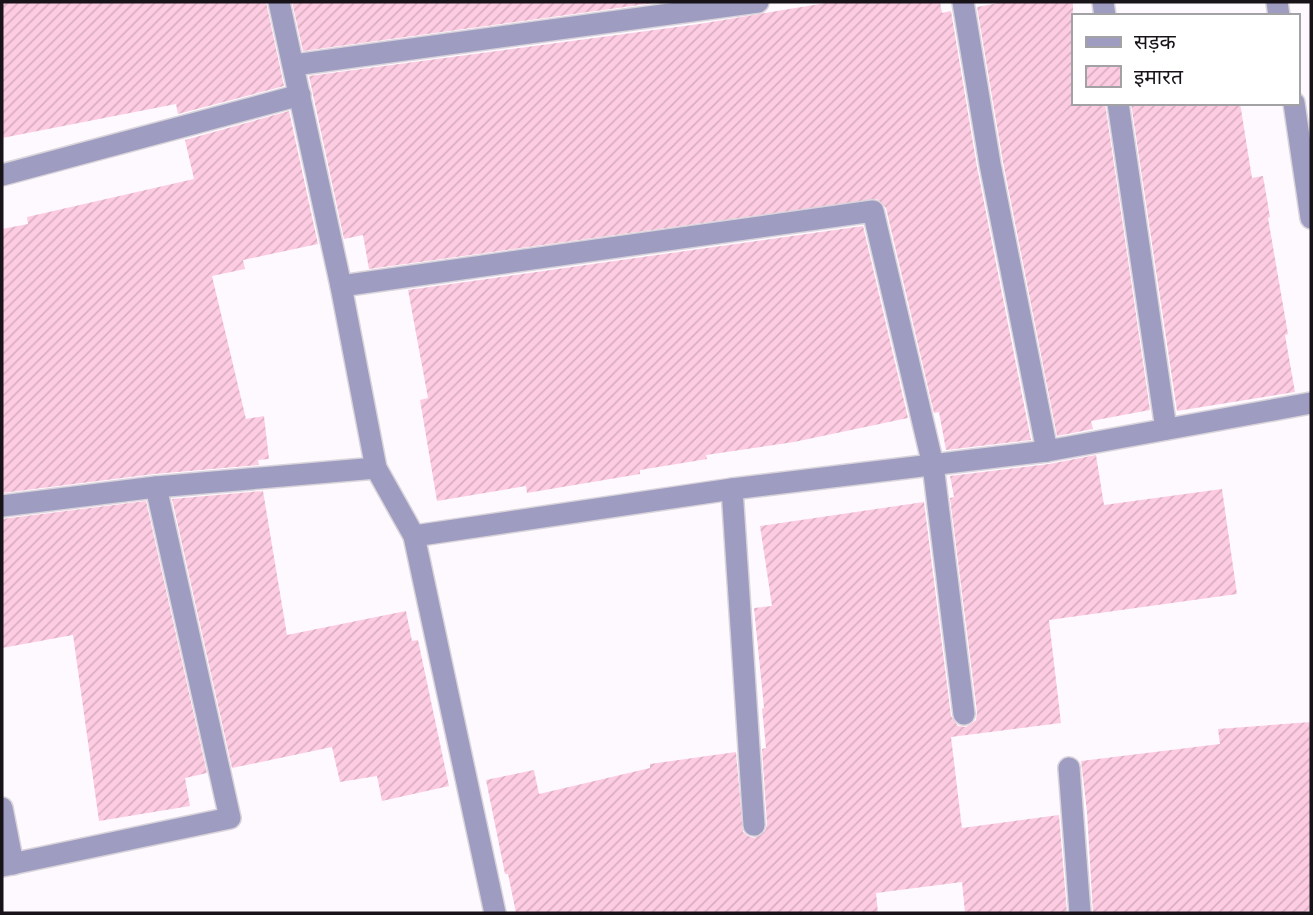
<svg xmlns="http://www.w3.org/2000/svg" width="1313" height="915" font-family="'PT Sans Narrow','Noto Sans Devanagari',sans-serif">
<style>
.building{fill:url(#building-hatch)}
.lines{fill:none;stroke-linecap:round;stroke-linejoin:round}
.minor-casing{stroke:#d9d4da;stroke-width:24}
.minor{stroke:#9f9cc2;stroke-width:21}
</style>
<defs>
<pattern id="building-hatch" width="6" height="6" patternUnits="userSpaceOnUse" patternTransform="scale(1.75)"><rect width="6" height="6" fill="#fecce2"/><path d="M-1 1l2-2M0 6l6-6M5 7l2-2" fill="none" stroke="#d9aec1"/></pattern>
</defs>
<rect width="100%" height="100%" fill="#fef9ff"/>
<g class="building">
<polygon points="2,2 266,2 284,86 178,114 176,104 2,138"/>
<polygon points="292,2 662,2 303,51"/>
<polygon points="832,2 940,2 942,13 951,11 977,167 1031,440 946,450 939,412 934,413 886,208 877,199 369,269 363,235 344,239 309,76 699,24"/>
<polygon points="1004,2 1073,2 1073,103 1105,103 1150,410 1091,421 1093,429 1057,436 1003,162 977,7"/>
<polygon points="1131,103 1240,103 1252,178 1263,176 1270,217 1268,218 1288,334 1285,335 1295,392 1177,411"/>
<polygon points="289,111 318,244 243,260 245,269 212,276 246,419 264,416 269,459 258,460 259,465 154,474 2,493 2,229 28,224 27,217 194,179 185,140"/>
<polygon points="863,226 908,418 794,442 706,455 707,459 640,470 640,474 527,493 526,486 437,501 420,400 428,398 408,290"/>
<polygon points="1096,455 1104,505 1222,489 1237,594 1049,620 1061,723 951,737 962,828 1059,815 1067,913 965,913 962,882 876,893 878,913 516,913 508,874 505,874 486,780 534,770 539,794 650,768 650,764 736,752 743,832 748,836 754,838 765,831 767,824 762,749 766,748 762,709 764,708 754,608 772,606 760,526 924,502 951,716 958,726 966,727 976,720 977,712 950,498 954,497 950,476 1049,464"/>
<polygon points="263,491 287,635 406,611 412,641 418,640 449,786 382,801 377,776 340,782 332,747 232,768 172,499"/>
<polygon points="146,501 207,773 185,778 190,806 99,821 73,635 2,648 2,519"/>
<polygon points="1311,722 1311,911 1291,913 1093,913 1087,812 1081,761 1220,744 1218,729"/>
</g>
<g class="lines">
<g class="minor-casing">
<g id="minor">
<polyline points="279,2 341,286 376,468 414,536 495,913"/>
<polyline points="963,2 990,164 1047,451"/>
<polyline points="1103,2 1105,16"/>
<polyline points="1277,2 1279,16"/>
<polyline points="294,65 758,2"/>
<polyline points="1118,103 1166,429"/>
<polyline points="1294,103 1311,218"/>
<polyline points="2,175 300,95"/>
<polyline points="341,286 873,211 933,465 964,714"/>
<polyline points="732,489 754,825"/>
<polyline points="2,506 156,487 376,468"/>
<polyline points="414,536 732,489 1047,451 1311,403"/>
<polyline points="1069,768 1080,913"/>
<polyline points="2,808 13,864"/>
<polyline points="2,866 230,818 156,487"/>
</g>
</g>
<use href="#minor" class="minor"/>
</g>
<rect width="1313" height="915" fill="none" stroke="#171318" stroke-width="7"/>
<rect x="1072" y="14" width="228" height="91" fill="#ffffff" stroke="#a2a1a3" stroke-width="2"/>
<rect x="1086" y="37" width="35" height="10" fill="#9f9cc2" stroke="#a2a1a3" stroke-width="2"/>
<text x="1134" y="49" font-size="21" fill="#171318">सड़क</text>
<rect x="1086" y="66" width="35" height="21" fill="url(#building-hatch)" stroke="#a2a1a3" stroke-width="2"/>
<text x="1134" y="84" font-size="21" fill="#171318">इमारत</text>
</svg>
